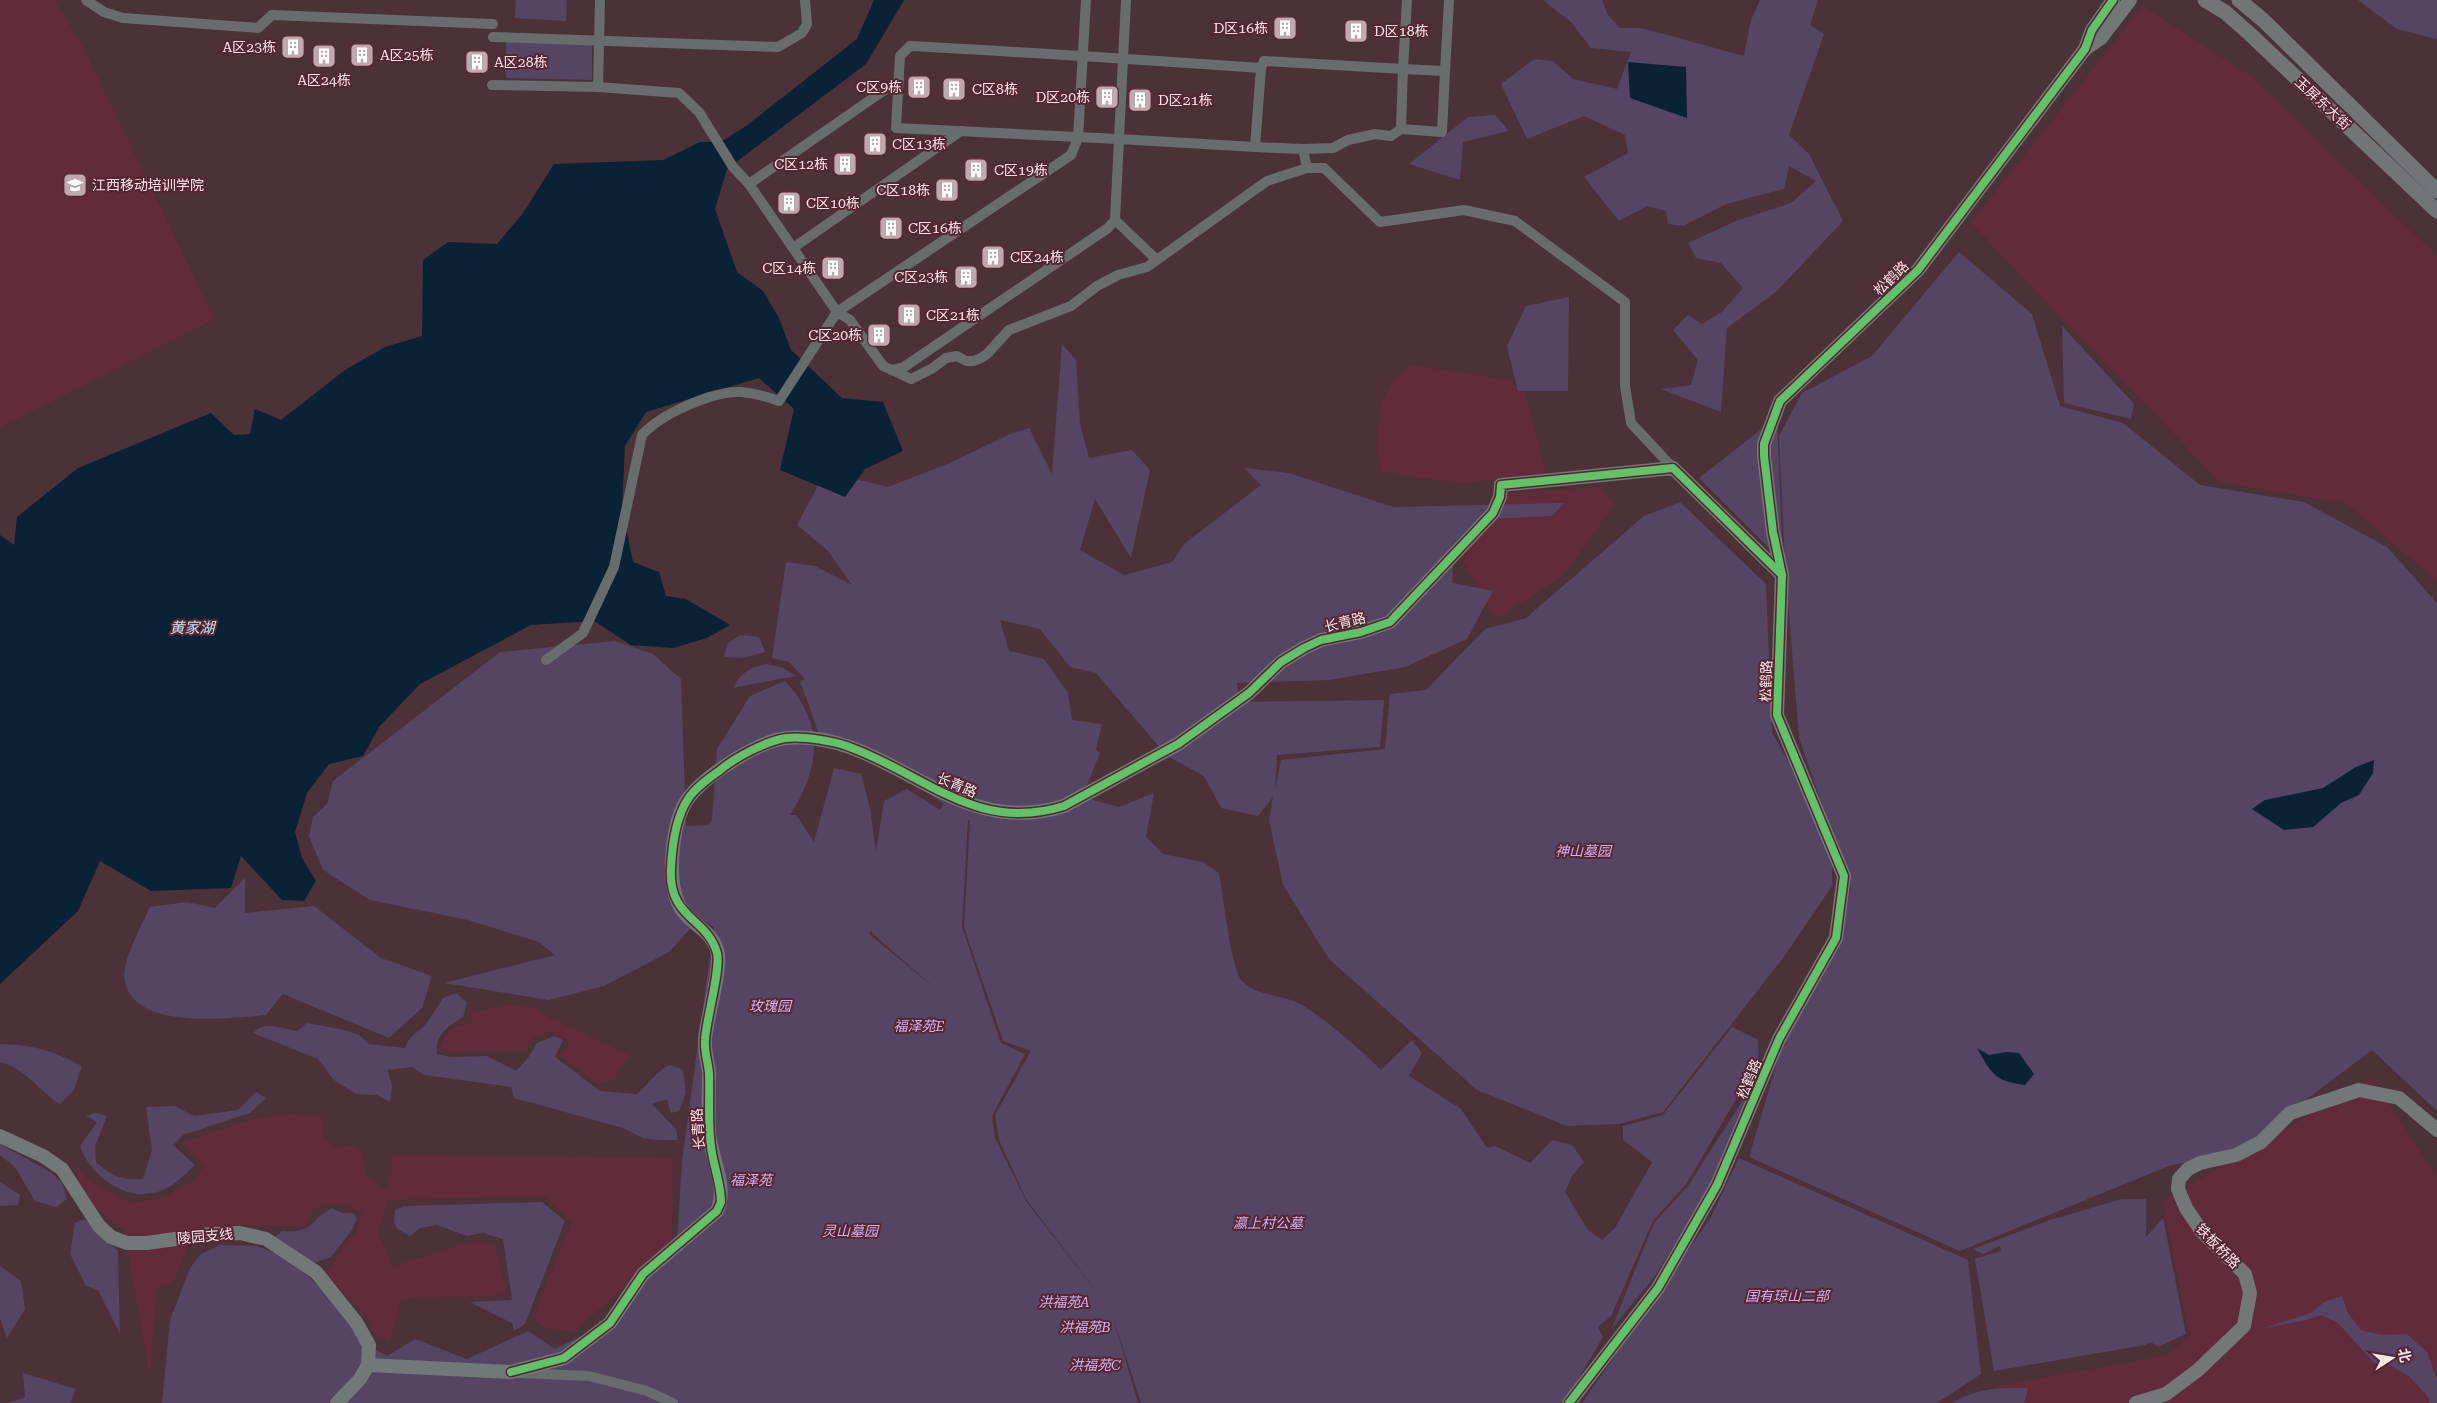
<svg xmlns="http://www.w3.org/2000/svg" width="2437" height="1403" font-family="'Roboto Serif','Noto Sans SC',serif">
<style>
.built{fill:#622b3b}
.green{fill:#564464;fill-rule:evenodd}
.water{fill:#0a2236}
.lines{fill:none;stroke-linecap:round;stroke-linejoin:round}
.street{stroke:#676c6c;stroke-width:10}
.secondary{stroke:#717877;stroke-width:14}
.primary{stroke:#717575;stroke-width:15}
.cycleway-casing{stroke:#582533;stroke-width:11}
.cycleway{stroke:#61c268;stroke-width:8}
.labels{text-anchor:middle;stroke-width:4;stroke-linejoin:round;paint-order:stroke}
.poi-label{font-size:14px;fill:#fde8ed;stroke:#582533;text-anchor:start}
.street-label{font-size:14px;fill:#fde8ed;stroke:#582533}
.park-label{font-size:14px;font-style:italic;fill:#cfb3f5;stroke:#582533}
.water-label{font-size:15px;font-style:italic;fill:#c2e1fa;stroke:#582533}
</style>
<rect width="100%" height="100%" fill="#4c3138"/>
<g class="built">
<polygon points="0,0 55,0 85,51 214,319 0,428"/>
<polygon points="2143,6 2252,77 2437,256 2437,581 2347,504 2220,482 1971,223"/>
<polygon points="1411,365 1508,380 1524,391 1546,472 1466,483 1420,478 1382,471 1376,450 1381,404 1393,381"/>
<polygon points="1601,487 1614,505 1563,576 1496,619 1461,557 1509,493"/>
<polygon points="509,1005 536,1008 551,1019 630,1055 614,1080 597,1084 560,1056 570,1042 552,1033 534,1037 525,1051 444,1052 440,1047 450,1029 472,1022 470,1012"/>
<polygon points="2372,1078 2437,1177 2437,1403 1998,1403 1998,1386 2168,1355 2189,1336 2163,1201"/>
<polygon points="294,1114 323,1118 322,1135 335,1147 350,1146 361,1152 367,1178 385,1188 391,1175 392,1155 673,1158 672,1244 574,1332 543,1327 533,1318 572,1221 544,1196 388,1200 377,1232 393,1266 477,1240 495,1246 508,1295 402,1298 390,1341 375,1336 371,1320 326,1275 345,1246 357,1232 362,1212 335,1202 314,1209 304,1226 220,1225 195,1230 173,1282 157,1289 150,1374 124,1231 95,1207 78,1180 76,1164 87,1179 129,1203 163,1198 191,1182 205,1166 182,1142 253,1119"/>
</g>
<g class="green">
<polygon points="516,0 567,0 566,21 515,18"/>
<polygon points="1543,0 1602,0 1608,15 1620,28 1642,28 1744,56 1751,20 1760,0 1818,0 1810,25 1824,34 1789,135 1809,154 1843,221 1777,291 1727,328 1721,412 1661,389 1691,385 1698,360 1673,330 1688,315 1702,324 1722,312 1743,288 1721,263 1696,258 1688,243 1736,221 1791,203 1816,181 1789,166 1784,189 1726,204 1683,226 1668,224 1666,211 1647,206 1619,221 1584,177 1628,153 1625,135 1584,116 1527,139 1501,84 1534,59 1553,61 1573,79 1617,89 1631,52 1591,48 1571,22"/>
<polygon points="2358,0 2437,0 2437,39 2397,29"/>
<polygon points="506,40 592,44 592,80 506,78"/>
<polygon points="1495,115 1509,131 1463,142 1460,180 1409,164 1468,117"/>
<polygon points="1959,252 2032,314 2060,406 2123,423 2200,485 2304,502 2387,547 2437,603 2437,1111 2372,1050 2239,1150 2169,1166 1960,1251 1749,1157 1781,1049 1839,940 1851,888 1799,738 1785,564 1779,436 1802,393 1872,356"/>
<polygon points="1569,297 1568,391 1518,391 1507,346 1526,306"/>
<polygon points="2062,326 2134,404 2131,419 2064,403"/>
<path d="M1062,344L1076,360L1080,423L1089,458L1132,450L1150,470L1131,558L1095,499L1080,550L1124,575L1172,562L1185,543L1261,485L1244,468L1289,473L1393,507L1564,503L1552,516L1488,519L1454,550L1452,583L1493,591L1467,639L1405,667L1329,680L1237,683L1240,702L1384,700L1380,747L1277,755L1275,790L1281,760L1385,749L1390,694L1426,690L1485,629L1526,618L1644,516L1680,502L1766,584L1772,732L1816,813L1832,854V886L1786,954L1663,1112L1619,1124L1567,1126L1477,1090L1329,959L1283,885L1269,820L1273,797L1258,816L1221,808L1204,776L1167,756L1096,673L1070,667L1040,629L1000,620L1009,651L1044,659L1068,693L1072,720L1102,724L1096,750L1100,753L1082,797L1119,807L1154,793L1146,837L1163,854L1203,862L1219,873C1223,894 1231,968 1242,981C1257,997 1284,994 1302,1005C1328,1021 1360,1049 1381,1070L1412,1040L1422,1053L1409,1076L1461,1109L1487,1148L1495,1146L1530,1163L1552,1140L1572,1145L1584,1162L1572,1176L1565,1192L1588,1230L1602,1240L1615,1228L1652,1162L1623,1140V1126L1663,1115L1732,1027L1758,1040L1759,1060L1687,1183L1653,1221L1611,1316L1598,1327L1603,1337L1569,1395L1561,1403H1141L1112,1314L1138,1403H162L170,1320L190,1268L201,1254L220,1245L257,1246L293,1260L349,1317L372,1348L387,1356L415,1339L467,1359L528,1331L555,1349L608,1323L677,1240L682,1161L714,927L700,918L669,952L604,986L549,1000L444,983L555,955L539,942L468,920L370,900L323,870L309,836L313,817L327,804L333,781L500,652L615,641L653,654L681,679L686,826L708,825L712,820L717,749L750,696L785,681C826,725 820,768 790,815H796L814,842L834,768L861,774L870,808L876,852L884,801L907,789L940,810L944,804L925,791L820,737L800,681L805,679L789,662L772,658L786,562L815,566L852,585L827,550L797,525L825,472L888,487L950,463L1010,434L1029,428L1052,474ZM968,820L970,821L964,927L1003,1041L1031,1051L995,1115L999,1140L1026,1199L1109,1308L1026,1201L995,1138L992,1116L1025,1054L1001,1043L962,927ZM871,931L873,934L936,989L869,934Z"/>
<polygon points="1777,417 1783,562 1699,478"/>
<polygon points="741,635 759,637 765,652 743,658 724,657 728,643"/>
<path d="M768,664L783,668L796,676L733,688C741,672 751,667 768,664Z"/>
<path d="M245,878V913L314,906L381,958L432,976L422,1008L389,1038L283,994L266,1015C229,1018 136,1031 125,982C120,963 142,925 150,907L187,902L215,908Z"/>
<path d="M456,993L467,1002L463,1017C447,1027 435,1035 437,1054L451,1057L487,1056L516,1071L528,1058L537,1043L554,1036L563,1040L555,1057L600,1091L637,1094C649,1084 655,1072 670,1065L683,1070L686,1093L679,1111L671,1113L667,1099L652,1104L676,1129L678,1140H659L643,1138L623,1128L514,1098L511,1087L424,1075L412,1067L388,1070L392,1086L390,1102L377,1095L356,1094L334,1080L318,1059L253,1033C266,1020 281,1029 297,1031L307,1023L344,1030L359,1035L369,1044L405,1048C411,1033 415,1036 425,1025C432,1016 437,1007 443,998Z"/>
<path d="M0,1044C35,1045 51,1050 82,1066L74,1090L60,1104C39,1091 25,1068 0,1062Z"/>
<polygon points="1757,1078 1713,1182 1655,1276 1611,1330 1654,1223 1688,1186"/>
<path d="M256,1092L266,1098L250,1113L183,1135L173,1145L195,1165C184,1176 170,1190 153,1193C123,1200 89,1174 80,1146L97,1122L86,1116L95,1113L107,1116L95,1146L96,1162C113,1177 120,1180 143,1179L152,1150L146,1107L175,1106L194,1116L238,1110Z"/>
<polygon points="0,1144 52,1173 62,1183 67,1199 56,1207 35,1201 15,1167 0,1155"/>
<polygon points="1739,1158 1968,1260 1981,1374 1937,1403 1582,1403 1711,1217"/>
<polygon points="0,1182 20,1195 18,1205 0,1206"/>
<polygon points="2122,1199 2146,1199 2146,1237 2163,1218 2186,1334 2158,1347 2151,1342 2145,1345 1994,1371 1975,1259 2001,1251 2000,1246 1983,1254 1973,1249 2050,1220"/>
<polygon points="542,1202 565,1221 525,1324 514,1331 512,1323 470,1302 512,1300 503,1239 483,1233 467,1236 437,1225 420,1228 410,1236 397,1229 394,1221 395,1210 404,1206"/>
<path d="M332,1208L342,1213H353L357,1218L352,1230L331,1257L314,1263L275,1237L282,1231C317,1233 308,1220 332,1208Z"/>
<polygon points="85,1219 118,1251 120,1334 98,1290 86,1286 70,1254 75,1223"/>
<polygon points="0,1266 21,1281 25,1309 7,1338 0,1318"/>
<polygon points="2342,1296 2348,1313 2361,1330 2381,1335 2407,1334 2427,1352 2437,1379 2437,1403 2429,1403 2429,1398 2409,1376 2391,1366 2374,1363 2338,1323 2321,1315 2306,1320 2261,1329 2311,1313 2324,1302"/>
<polygon points="23,1373 76,1389 70,1403 9,1403 25,1397"/>
<path d="M2028,1388L2024,1403H1953C1977,1387 2001,1388 2028,1388Z"/>
</g>
<g class="water">
<polygon points="874,0 904,0 866,64 727,169 715,209 737,272 763,291 779,318 791,350 842,398 883,402 903,451 865,469 845,497 780,470 794,409 759,378 646,412 625,446 622,508 633,562 659,572 666,596 686,599 730,625 707,638 673,648 631,645 594,621 531,625 420,684 379,727 363,756 329,764 307,793 295,832 302,858 316,881 304,901 282,900 241,856 231,888 151,891 100,861 78,911 0,984 0,535 14,545 17,517 78,468 211,413 234,435 250,434 255,409 281,420 345,370 385,347 422,336 423,260 448,242 497,244 523,213 554,164 663,160 700,142 721,142 746,126 857,39"/>
<polygon points="1628,62 1686,67 1687,118 1630,98"/>
<polygon points="2374,760 2373,773 2359,795 2341,803 2313,827 2284,830 2252,809 2265,800 2323,788 2356,767"/>
<path d="M1977,1048L1989,1055L2007,1052L2019,1053L2034,1074L2025,1085C1994,1081 1992,1074 1977,1048Z"/>
</g>
<g class="lines">
<g class="street">
<polyline points="86,0 104,12 123,18 258,28 272,15 493,24"/>
<path d="M1126,0L1119,139L896,128L900,56L910,46C1027,52 1144,60 1261,68L1264,61L1403,69L1407,0"/>
<polyline points="493,37 778,47 802,33 807,24 805,0"/>
<polyline points="1261,68 1255,147 1303,149 1307,168 1324,168 1380,222 1464,210 1515,221 1625,302 1625,386 1631,423 1673,468"/>
<polyline points="899,80 749,184 837,312 1071,155 1078,138 1086,0"/>
<polyline points="492,85 598,87 679,93 699,112 733,167 749,184"/>
<polyline points="598,87 600,0"/>
<polyline points="1401,129 1442,132 1445,71"/>
<polyline points="1303,149 1333,148 1348,140 1375,134 1391,136 1401,129 1403,69 1445,71 1449,0"/>
<polyline points="1115,220 1156,259"/>
<polyline points="793,248 961,131"/>
<polyline points="892,370 911,379 933,368 946,358 957,356 966,361 974,361 981,358 987,354 1009,330 1071,306 1097,286 1118,275 1147,267 1267,181 1307,168"/>
<path d="M546,660L583,633L614,567L642,435C661,414 712,391 741,392C754,393 766,396 779,401L837,312L850,320L883,366L892,370L904,367L1108,228L1115,220L1119,139L1255,147"/>
<polyline points="519,1373 589,1376 647,1391 673,1403"/>
</g>
<g class="secondary">
<polyline points="2085,49 2101,38 2130,0"/>
<polyline points="0,1136 43,1156 62,1169 99,1226 111,1237 127,1243 147,1243 211,1234 240,1233 266,1239 316,1272 356,1322 369,1345 368,1365 360,1379 337,1403"/>
<path d="M368,1365L511,1372L564,1358L610,1323L643,1274L717,1211C728,1188 711,1157 709,1133C708,1113 709,1093 709,1073C708,1062 704,1050 705,1039C707,1017 720,976 718,955C715,930 687,924 678,903C667,877 672,823 687,800C703,777 759,740 787,738C890,730 952,841 1064,806L1178,744L1249,693L1281,662L1304,648L1321,640L1361,632L1390,622L1493,513L1500,497L1501,485L1673,468L1782,575"/>
<polyline points="1569,1403 1658,1288 1717,1185 1779,1039 1836,938 1844,876 1777,715 1782,575 1773,532 1764,456 1764,444 1780,401 1918,270 2085,49 2092,30 2113,0"/>
<polyline points="2136,1403 2166,1394 2198,1370 2244,1326 2250,1293 2245,1274 2202,1232 2186,1208 2178,1189 2179,1179 2188,1169 2200,1163 2236,1155 2261,1142 2290,1113 2359,1090 2399,1098 2437,1130"/>
</g>
<g class="primary">
<polyline points="2205,0 2225,12 2251,35 2437,211"/>
<polyline points="2239,0 2263,20 2437,191"/>
</g>
<g class="cycleway-casing">
<g id="cycleway">
<path d="M511,1372L564,1358L610,1323L643,1274L717,1211L721,1202C721,1186 715,1170 712,1153C707,1127 710,1100 709,1073C708,1062 704,1051 705,1040C706,1020 721,969 717,953C707,917 668,919 671,868C672,848 676,817 688,799C695,788 708,779 719,771C734,758 766,741 786,738C803,736 836,741 852,748C927,776 977,833 1064,806L1178,744L1249,693L1281,662L1304,648L1321,640L1361,632L1390,622L1493,513L1500,497L1501,485L1673,468L1782,575"/>
<polyline points="1569,1403 1658,1288 1717,1185 1779,1039 1836,938 1844,876 1777,715 1782,575 1773,532 1764,456 1764,444 1780,401 1918,270 2085,49 2092,30 2113,0"/>
</g>
</g>
<use href="#cycleway" class="cycleway"/>
</g>
<defs>
<g id="building-square" transform="scale(1.25)"><rect x="-9" y="-9" width="18" height="18" rx="4" fill="#bfa8ae" stroke="#582533"/><path d="M-4-6H4V6H1V3H-1V6H-4ZM-2.5-4.3h1.7v1.8h-1.7ZM.8-4.3h1.7v1.8H.8ZM-2.5-1h1.7V.8h-1.7ZM.8-1h1.7V.8H.8Z" fill="#fff"/></g>
<g id="university-square" transform="scale(1.25)"><rect x="-9" y="-9" width="18" height="18" rx="4" fill="#bfa8ae" stroke="#582533"/><path d="M0-5L7-2L0 1L-7-2ZM-4 1L0 2.5L4 1V4Q0 6-4 4Z" fill="#fff"/></g>
</defs>
<g fill-rule="evenodd">
<use href="#building-square" x="1285" y="28"/>
<use href="#building-square" x="1356" y="31"/>
<use href="#building-square" x="293" y="47"/>
<use href="#building-square" x="362" y="55"/>
<use href="#building-square" x="324" y="56"/>
<use href="#building-square" x="477" y="62"/>
<use href="#building-square" x="919" y="87"/>
<use href="#building-square" x="954" y="89"/>
<use href="#building-square" x="1107" y="97"/>
<use href="#building-square" x="1140" y="100"/>
<use href="#building-square" x="875" y="144"/>
<use href="#building-square" x="845" y="164"/>
<use href="#building-square" x="976" y="170"/>
<use href="#university-square" x="75" y="185"/>
<use href="#building-square" x="947" y="190"/>
<use href="#building-square" x="789" y="203"/>
<use href="#building-square" x="891" y="228"/>
<use href="#building-square" x="993" y="257"/>
<use href="#building-square" x="833" y="268"/>
<use href="#building-square" x="966" y="277"/>
<use href="#building-square" x="909" y="315"/>
<use href="#building-square" x="879" y="335"/>
</g>
<g class="labels">
<g class="poi-label">
<text x="1268" y="33" text-anchor="end">D区16栋</text>
<text x="1374" y="36">D区18栋</text>
<text x="276" y="52" text-anchor="end">A区23栋</text>
<text x="380" y="60">A区25栋</text>
<text x="494" y="67">A区28栋</text>
<text x="324" y="85" text-anchor="middle">A区24栋</text>
<text x="902" y="92" text-anchor="end">C区9栋</text>
<text x="972" y="94">C区8栋</text>
<text x="1090" y="102" text-anchor="end">D区20栋</text>
<text x="1158" y="105">D区21栋</text>
<text x="892" y="149">C区13栋</text>
<text x="828" y="169" text-anchor="end">C区12栋</text>
<text x="994" y="175">C区19栋</text>
<text x="92" y="190">江西移动培训学院</text>
<text x="930" y="195" text-anchor="end">C区18栋</text>
<text x="806" y="208">C区10栋</text>
<text x="908" y="233">C区16栋</text>
<text x="1010" y="262">C区24栋</text>
<text x="816" y="273" text-anchor="end">C区14栋</text>
<text x="948" y="282" text-anchor="end">C区23栋</text>
<text x="926" y="320">C区21栋</text>
<text x="862" y="340" text-anchor="end">C区20栋</text>
</g>
<g class="street-label">
<text transform="translate(2323 103) rotate(43)" y="5">玉屏东大街</text>
<text transform="translate(1891 278) rotate(-44)" y="5">松鹤路</text>
<text transform="translate(1345 622) rotate(-14)" y="5">长青路</text>
<text transform="translate(1766 681) rotate(-88)" y="5">松鹤路</text>
<text transform="translate(957 785) rotate(23)" y="5">长青路</text>
<text transform="translate(1749 1079) rotate(-67)" y="5">松鹤路</text>
<text transform="translate(698 1129) rotate(-94)" y="5">长青路</text>
<text transform="translate(205 1236) rotate(-5)" y="5">陵园支线</text>
<text transform="translate(2218 1246) rotate(46)" y="5">铁板桥路</text>
</g>
<g class="park-label">
<text x="1583" y="856">神山墓园</text>
<text x="770" y="1011">玫瑰园</text>
<text x="919" y="1031">福泽苑E</text>
<text x="751" y="1185">福泽苑</text>
<text x="1268" y="1228">瀛上村公墓</text>
<text x="850" y="1236">灵山墓园</text>
<text x="1787" y="1301">国有琼山二部</text>
<text x="1064" y="1307">洪福苑A</text>
<text x="1085" y="1332">洪福苑B</text>
<text x="1095" y="1370">洪福苑C</text>
</g>
<g class="water-label">
<text x="192" y="633">黄家湖</text>
</g>
</g>
<g transform="translate(2392 1358) rotate(78)" stroke="#582533" stroke-width="4" paint-order="stroke">
<path d="M0-4L9 19L0 12L-9 19Z" fill="#fde8ed"/>
<text y="-8" font-size="14" font-weight="bold" text-anchor="middle" fill="#fde8ed">北</text>
</g>
</svg>
